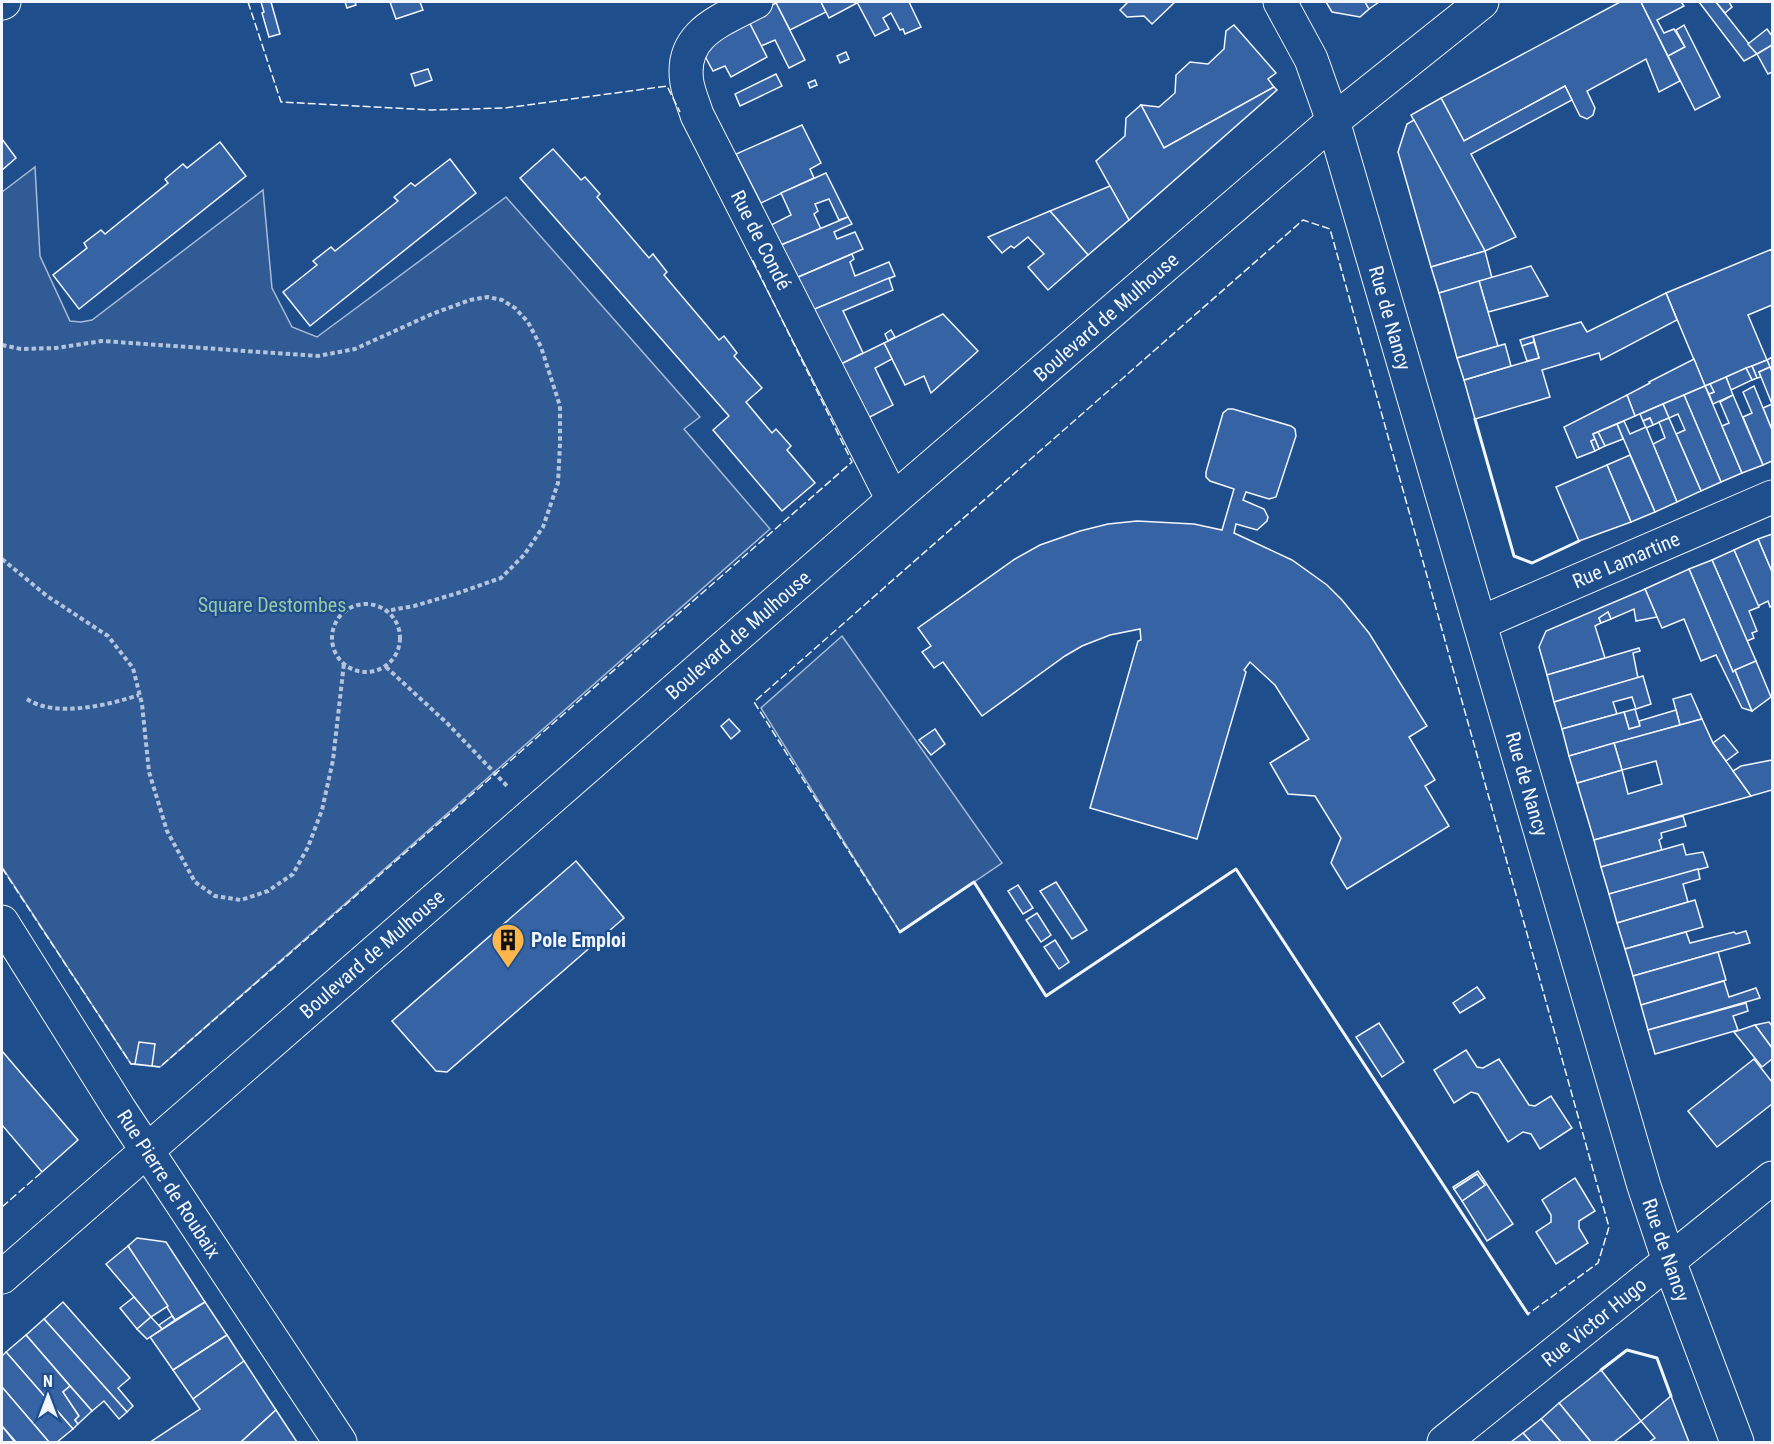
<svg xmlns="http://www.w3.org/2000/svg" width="1774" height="1444" font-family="'Roboto Condensed',sans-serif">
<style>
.built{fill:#305b95;stroke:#a8bbd7;stroke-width:1.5}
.building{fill:#3563a3;stroke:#f2f6ff;stroke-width:1.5;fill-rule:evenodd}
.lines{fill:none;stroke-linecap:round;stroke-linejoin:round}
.minor-casing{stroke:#f2f6ff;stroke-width:35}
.path{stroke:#b3c4dc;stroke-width:4;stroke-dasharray:4.5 3;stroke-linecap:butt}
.minor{stroke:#1f4e8c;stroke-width:33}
.fence{stroke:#f2f6ff;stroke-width:1.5;stroke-dasharray:8 3;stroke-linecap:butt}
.wall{stroke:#f2f6ff;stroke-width:3}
.labels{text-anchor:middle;stroke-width:4.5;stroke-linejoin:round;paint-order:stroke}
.street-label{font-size:20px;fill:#f2f6ff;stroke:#1f4e8c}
.park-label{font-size:20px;fill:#97c8a6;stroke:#1f4e8c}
.poi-label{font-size:20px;font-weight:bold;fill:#f2f6ff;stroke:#1f4e8c;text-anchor:start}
</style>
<rect width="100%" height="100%" fill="#1f4e8c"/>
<g class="built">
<polygon points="35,167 40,256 70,321 81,322 92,320 263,190 272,288 292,327 317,337 506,197 700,417 684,429 770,529 160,1067 131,1064 2,867 2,192"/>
<polygon points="842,636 1002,863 900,932 761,708"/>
</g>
<g class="building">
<polygon points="261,2 271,2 280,34 269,37 262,13 264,12"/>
<polygon points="345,2 355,2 356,5 347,8"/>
<polygon points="390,2 420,2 423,10 396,19"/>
<polygon points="778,2 821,2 826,12 790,30 776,3"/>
<polygon points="821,2 857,2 857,3 829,18"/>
<polygon points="857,2 909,2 921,27 905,34 903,29 900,30 891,13 883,18 889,29 875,36"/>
<polygon points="1128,2 1175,2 1152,24 1144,16 1127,17 1120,10"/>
<polygon points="1326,2 1365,2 1369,9 1360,17 1332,12"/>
<polygon points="1365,2 1379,2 1369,9"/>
<polygon points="1620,2 1641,2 1680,81 1659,92 1646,59 1587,91 1595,108 1593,115 1587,119 1580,116 1565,86 1464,141 1441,98"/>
<polygon points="1641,2 1681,2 1684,6 1657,20 1664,33 1674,29 1685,47 1668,56"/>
<polygon points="1699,2 1716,2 1757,54 1744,61"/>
<polygon points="1716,2 1729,2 1732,7 1725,13"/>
<polygon points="776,3 805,60 789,68 775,40 761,46 747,18"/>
<polygon points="747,18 767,57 731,77 725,66 713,71 701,49"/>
<polygon points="1234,25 1276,73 1268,79 1274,87 1164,148 1141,105 1159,107 1175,93 1176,75 1190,62 1208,64 1224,49 1226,31"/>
<polygon points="1684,25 1720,97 1695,110 1668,56 1685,47 1676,30"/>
<polygon points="1767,29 1772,36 1772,45 1757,54 1748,44"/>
<polygon points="1772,45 1772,72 1768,74 1757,54"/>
<polygon points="846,52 849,59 840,63 837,56"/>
<polygon points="428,69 432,80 415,86 411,74"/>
<polygon points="776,74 782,86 740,106 735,94"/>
<polygon points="815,80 817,85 810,88 808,83"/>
<polygon points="1565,86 1572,100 1471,154 1516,237 1485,251 1411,115 1441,98 1464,141"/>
<polygon points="1274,87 1277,90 1129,220 1096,161 1125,136 1126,118 1141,105 1164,148"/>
<polygon points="1414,120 1485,251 1431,267 1398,152 1407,124"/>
<polygon points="802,125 821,163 810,169 814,178 761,203 736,154"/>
<polygon points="2,139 16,158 2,170"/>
<polygon points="220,142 246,176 79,309 53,275 87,248 84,243 101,230 105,234 168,183 165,179 183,164 187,168"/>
<polygon points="553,149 581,180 585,177 600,194 597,197 649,258 653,254 667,272 664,275 719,340 724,336 737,353 734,356 762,388 746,402 772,433 776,429 791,446 787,450 815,483 782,511 713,430 729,416 520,178"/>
<polygon points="450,159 476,193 310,326 283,292 317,265 313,261 331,247 335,251 398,201 394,197 411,183 415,186"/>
<polygon points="826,173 848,217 839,220 829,199 815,204 818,211 814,214 821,229 781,245 771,225 791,215 781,193"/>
<polygon points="1110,186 1129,220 1088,255 1050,211"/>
<polygon points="1050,211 1088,255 1048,290 1028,267 1044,254 1028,237 1014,248 1011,246 1002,253 988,237"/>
<polygon points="848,217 852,224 834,232 837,239 855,232 863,249 796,278 781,245"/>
<polygon points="1772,249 1772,305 1748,315 1767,360 1705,386 1666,293"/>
<polygon points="1485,251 1492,278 1439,293 1431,267"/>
<polygon points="852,254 854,259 850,262 855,276 889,262 895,276 810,311 796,278"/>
<polygon points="1531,266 1548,296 1488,312 1479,281"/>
<polygon points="889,278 893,290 843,311 863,353 841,364 810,311"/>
<polygon points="1479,281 1498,346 1457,358 1439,293"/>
<polygon points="1666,293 1677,320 1601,360 1599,353 1542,370 1550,397 1475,419 1464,380 1539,358 1533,336 1581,322 1587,332"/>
<polygon points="943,314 978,351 931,393 924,376 905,385 884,343"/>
<polygon points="891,330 895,337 888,341 885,334"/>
<polygon points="1533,336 1534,342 1522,346 1520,340"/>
<polygon points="1534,342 1539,358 1527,361 1522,346"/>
<polygon points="884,343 892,359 875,368 893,405 868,418 841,364"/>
<polygon points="1505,344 1511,366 1464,380 1457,358"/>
<polygon points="1772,357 1772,372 1767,360"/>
<polygon points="1694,359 1705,386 1635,416 1627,395 1650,383 1649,382"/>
<polygon points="1767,360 1770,367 1759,372 1761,377 1757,378 1752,366"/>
<polygon points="1752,366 1757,378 1752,380 1746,368"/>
<polygon points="1770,367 1772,372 1772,430 1763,408 1772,404 1759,372"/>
<polygon points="1746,368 1752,380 1731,390 1726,377"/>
<polygon points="1726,377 1733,395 1713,404 1709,394 1714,392 1710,384"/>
<polygon points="1710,384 1714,392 1709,394 1705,386"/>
<polygon points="1705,386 1742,473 1721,482 1684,395"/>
<polygon points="1754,386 1772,430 1772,461 1763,465 1743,417 1752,413 1743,392"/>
<polygon points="1627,395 1635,416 1593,434 1595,439 1591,441 1595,451 1577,458 1564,427"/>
<polygon points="1684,395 1721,482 1701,491 1676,434 1685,430 1678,414 1669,418 1663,404"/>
<polygon points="1733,395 1763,465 1742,473 1722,426 1729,423 1720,402"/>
<polygon points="1663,404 1669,418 1653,425 1650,418 1643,421 1640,414"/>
<polygon points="1228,409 1233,409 1291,426 1295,429 1296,436 1276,497 1269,499 1246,492 1243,500 1264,509 1268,517 1267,521 1257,530 1236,524 1234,533 1292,560 1327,585 1342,600 1369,633 1427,726 1409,737 1435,780 1425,786 1449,826 1347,889 1331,863 1341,838 1315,796 1288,794 1270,763 1309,739 1275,685 1250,662 1244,670 1246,672 1197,839 1090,808 1138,641 1141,640 1140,629 1110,635 1082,646 1065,656 982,716 943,662 934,668 922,652 931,646 918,628 1015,559 1040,545 1080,531 1108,524 1137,521 1194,524 1222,530 1234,489 1210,481 1206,477 1206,472 1223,413"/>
<polygon points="1650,418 1653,425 1646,428 1643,421"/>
<polygon points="1669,418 1701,491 1677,502 1653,444 1665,438 1659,422"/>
<polygon points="1624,421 1630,434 1646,427 1677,502 1655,512 1617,424"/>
<polygon points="1617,424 1623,439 1605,446 1598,432"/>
<polygon points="1598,432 1605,446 1599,449 1593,434"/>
<polygon points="1595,439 1599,449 1595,451 1591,441"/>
<polygon points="1630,455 1655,512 1631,522 1607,465"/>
<polygon points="1607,465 1631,522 1579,541 1556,487"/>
<polygon points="1772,534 1772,572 1758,539"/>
<polygon points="1758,539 1772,572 1772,606 1770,607 1768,601 1758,606 1734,550"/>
<polygon points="1734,550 1759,607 1749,611 1757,631 1752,633 1754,638 1747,641 1712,560"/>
<polygon points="1712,560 1756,661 1733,672 1689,569"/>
<polygon points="1689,569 1733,672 1735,670 1752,711 1742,708 1716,655 1701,661 1684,619 1662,628 1657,617 1645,589"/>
<polygon points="1645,589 1657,617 1636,621 1634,609 1611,619 1608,612 1599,618 1601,623 1595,626 1605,658 1547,675 1539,647 1546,631"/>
<polygon points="1608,612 1611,619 1601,623 1599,618"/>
<polygon points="1639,648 1640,651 1633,653 1638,678 1554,702 1547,675"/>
<polygon points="1756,661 1771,697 1752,711 1735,670"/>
<polygon points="1643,676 1651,704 1636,709 1632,697 1613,702 1617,714 1562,729 1554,702"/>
<polygon points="1691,694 1702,719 1680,725 1673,699"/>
<polygon points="1635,709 1640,726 1629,729 1624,712"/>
<polygon points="1676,710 1680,725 1569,756 1562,729 1624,712 1629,729 1640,726 1639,721"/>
<polygon points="729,719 740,731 731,739 721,726"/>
<path d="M1702,719L1713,743L1751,796L1594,840L1577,783L1622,770L1614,743ZM1656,761L1662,784L1628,794L1622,770Z"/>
<polygon points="935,729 945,744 931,755 919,740"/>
<polygon points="1724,735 1738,752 1726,761 1713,743"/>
<polygon points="1614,743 1622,770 1577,783 1569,756"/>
<polygon points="1772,760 1772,790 1751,796 1733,771 1741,766"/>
<polygon points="1683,816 1686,826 1661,833 1662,838 1659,840 1662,850 1601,867 1594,840"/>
<polygon points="1683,844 1686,855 1703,852 1708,867 1609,894 1601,867"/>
<polygon points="576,861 624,918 447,1072 436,1071 392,1021"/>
<polygon points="1698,869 1700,879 1683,884 1688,902 1617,923 1609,894"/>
<polygon points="1056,882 1087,930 1072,939 1040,891"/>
<polygon points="1018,885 1033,908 1023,914 1008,891"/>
<polygon points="1695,900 1703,927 1625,949 1617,923"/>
<polygon points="1037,913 1051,935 1041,942 1026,920"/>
<polygon points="1746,931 1750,943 1633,976 1625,949 1686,932 1690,943 1734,932 1736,934"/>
<polygon points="1055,940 1069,962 1059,969 1044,947"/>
<polygon points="1718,952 1726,980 1641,1005 1633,976"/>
<polygon points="1724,981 1729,997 1756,988 1760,998 1648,1030 1641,1005"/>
<polygon points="1477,987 1485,998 1460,1013 1453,1003"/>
<polygon points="1746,1003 1748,1011 1733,1016 1738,1030 1655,1054 1648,1030"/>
<polygon points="1769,1022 1772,1026 1772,1048 1755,1025"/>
<polygon points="1379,1023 1404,1062 1382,1077 1356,1037"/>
<polygon points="1755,1025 1772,1048 1772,1059 1762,1067 1734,1032"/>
<polygon points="139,1042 155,1044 152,1066 135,1064"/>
<polygon points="1466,1050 1477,1067 1483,1068 1499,1059 1529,1105 1535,1106 1551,1096 1572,1128 1540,1149 1531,1134 1523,1132 1508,1142 1478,1094 1471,1092 1454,1103 1434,1070"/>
<polygon points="2,1051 78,1140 42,1172 2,1125"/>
<polygon points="1754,1059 1772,1082 1772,1104 1717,1147 1688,1111"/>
<polygon points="1478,1171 1513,1224 1487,1241 1462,1201 1485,1185 1477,1174 1454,1189 1453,1187"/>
<polygon points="1477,1174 1485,1185 1462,1201 1454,1189"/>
<polygon points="1575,1178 1595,1211 1579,1221 1579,1228 1588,1243 1556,1264 1536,1232 1551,1222 1551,1215 1542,1200"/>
<polygon points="137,1238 166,1242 205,1302 175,1320 128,1246"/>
<polygon points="128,1246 168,1306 151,1317 106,1264"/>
<polygon points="134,1297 151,1317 137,1329 120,1308"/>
<polygon points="63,1302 130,1378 118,1388 133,1406 127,1412 44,1319"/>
<polygon points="205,1302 227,1335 173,1370 150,1337"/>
<polygon points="172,1316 175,1320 162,1329 159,1325"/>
<polygon points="151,1317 162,1329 147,1339 137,1329"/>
<polygon points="44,1319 127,1412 119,1419 104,1401 92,1411 26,1335"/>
<polygon points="26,1335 70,1386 63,1392 79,1416 75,1420 78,1424 73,1429 6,1352"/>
<polygon points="227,1335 244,1361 193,1399 173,1370"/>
<polygon points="6,1352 73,1429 57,1442 49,1442 2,1387 2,1356"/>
<polygon points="244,1361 276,1410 241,1442 154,1442 152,1441 200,1409 193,1399"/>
<polygon points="1601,1370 1641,1421 1614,1442 1591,1442 1559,1403"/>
<polygon points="70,1386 92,1411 78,1424 75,1420 79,1416 63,1392"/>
<polygon points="2,1387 49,1442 16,1442 2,1426"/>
<polygon points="1671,1396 1689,1442 1649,1442 1655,1438 1641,1421"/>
<polygon points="1559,1403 1591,1442 1561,1442 1541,1419"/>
<polygon points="276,1410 297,1442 241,1442"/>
<polygon points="1541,1419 1561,1442 1531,1442 1523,1433"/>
<polygon points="2,1426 14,1441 12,1442 2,1442"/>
<polygon points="1523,1433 1531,1442 1511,1442"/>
</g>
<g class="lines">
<g class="minor-casing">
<g id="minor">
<path d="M756,2C720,21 679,34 687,83C689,94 694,105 697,115L893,500"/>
<polyline points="1280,2 1311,59 1333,121 1644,1186 1669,1261 1737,1442"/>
<polyline points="2,3 4,2"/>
<polyline points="1480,623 1772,497"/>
<polyline points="2,922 120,1110 340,1442"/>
<polyline points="2,1277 893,500 1333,121 1482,2"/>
<polyline points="1444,1442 1772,1178"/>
</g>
</g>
<g class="path">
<polyline points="2,345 21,349 56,348 102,341 318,356 355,349 432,314 470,300 488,297 502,300 515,308 528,322 541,347 560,406 560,444 558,483 543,527 524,555 501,578 458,593 414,606 386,611"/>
<polyline points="2,559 47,596 108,636 133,668 142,704 149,772 167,831 195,882 215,896 241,900 268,891 293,874 308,847 322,810 333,760 344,663"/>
<circle cx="366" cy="638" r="34"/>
<polyline points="386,667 448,724 508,787"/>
<path d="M27,699C55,718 109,705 139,695"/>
</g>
<use href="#minor" class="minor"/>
<g class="fence">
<polyline points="248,2 281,102 431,110 505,108 667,86 680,112"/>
<polyline points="2,868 131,1064 135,1064"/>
<polyline points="900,932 754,702 1303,220 1330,229 1609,1227 1598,1263 1528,1314"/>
<polyline points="152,1066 160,1067 852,462 751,257"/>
<polyline points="2,1207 42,1172"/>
</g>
<g class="wall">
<polyline points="1475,419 1514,556 1532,563 1579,541"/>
<polyline points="900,932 974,882 1046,996 1236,869 1528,1314"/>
<polyline points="1601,1370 1627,1350 1657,1358 1671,1396"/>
</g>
</g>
<defs>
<g id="building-pin" transform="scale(1.725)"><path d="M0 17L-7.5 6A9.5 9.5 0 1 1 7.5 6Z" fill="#ffb74d" stroke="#1f4e8c"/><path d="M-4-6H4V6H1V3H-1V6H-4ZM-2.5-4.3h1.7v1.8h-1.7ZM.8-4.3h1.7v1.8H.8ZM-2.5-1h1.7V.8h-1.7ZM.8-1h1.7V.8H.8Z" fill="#111"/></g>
</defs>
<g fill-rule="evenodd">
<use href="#building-pin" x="508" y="940"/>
</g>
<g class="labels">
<g class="street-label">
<text transform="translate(761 240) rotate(63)" y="7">Rue de Condé</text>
<text transform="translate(1106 317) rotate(-41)" y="7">Boulevard de Mulhouse</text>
<text transform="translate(1390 318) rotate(74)" y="7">Rue de Nancy</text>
<text transform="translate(1626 560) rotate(-23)" y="7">Rue Lamartine</text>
<text transform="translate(738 635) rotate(-41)" y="7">Boulevard de Mulhouse</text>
<text transform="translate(1527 784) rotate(74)" y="7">Rue de Nancy</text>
<text transform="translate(372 954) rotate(-41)" y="7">Boulevard de Mulhouse</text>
<text transform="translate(169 1184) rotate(57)" y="7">Rue Pierre de Roubaix</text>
<text transform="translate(1666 1250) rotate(71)" y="7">Rue de Nancy</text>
<text transform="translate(1594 1322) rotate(-39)" y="7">Rue Victor Hugo</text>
</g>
<g class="park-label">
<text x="272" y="612">Square Destombes</text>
</g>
<g class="poi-label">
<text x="531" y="947">Pole Emploi</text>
</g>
</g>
<rect width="1774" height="1444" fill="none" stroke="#f2f6ff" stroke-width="6"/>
<g transform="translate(48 1396)" stroke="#1f4e8c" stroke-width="4.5" paint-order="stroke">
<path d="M0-4.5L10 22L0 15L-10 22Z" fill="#f2f6ff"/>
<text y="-9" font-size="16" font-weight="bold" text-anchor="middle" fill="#f2f6ff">N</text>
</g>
</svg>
